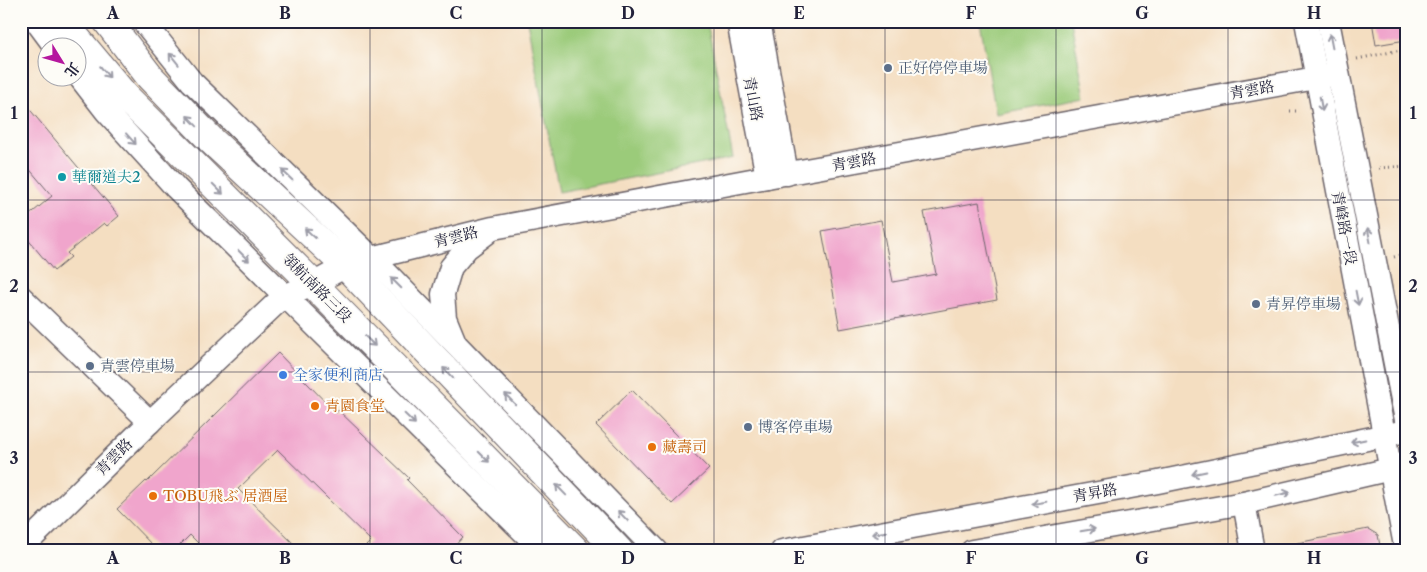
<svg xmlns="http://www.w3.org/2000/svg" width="1427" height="572" font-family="'Libre Caslon Text','Noto Serif TC','Noto Serif JP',serif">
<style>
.green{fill:#9bcb7a;stroke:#5e765a}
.building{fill:#f0a5cc}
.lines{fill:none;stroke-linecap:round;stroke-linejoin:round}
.minor-casing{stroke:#6c646a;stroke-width:25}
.major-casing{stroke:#6c646a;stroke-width:30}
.path{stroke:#6c646a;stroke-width:3;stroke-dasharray:1 4;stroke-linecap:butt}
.minor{stroke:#fff;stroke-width:22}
.major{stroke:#fff;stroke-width:28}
.oneway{stroke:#9c9ca7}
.grid{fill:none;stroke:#22223b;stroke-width:1;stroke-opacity:0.55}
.service-dot{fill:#5c6f8a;stroke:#fdfcf7;stroke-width:2}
.culture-dot{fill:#0f9aa8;stroke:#fdfcf7;stroke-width:2}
.shop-dot{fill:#3f7fe0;stroke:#fdfcf7;stroke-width:2}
.food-dot{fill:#e8710a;stroke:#fdfcf7;stroke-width:2}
.labels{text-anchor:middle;stroke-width:4;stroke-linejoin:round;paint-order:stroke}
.service-label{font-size:15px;fill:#4e5e75;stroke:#fdfcf7;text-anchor:start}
.street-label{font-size:15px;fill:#22223b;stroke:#fdfcf7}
.culture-label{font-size:15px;fill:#0d838f;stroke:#fdfcf7;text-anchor:start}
.shop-label{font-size:15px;fill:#366cbe;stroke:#fdfcf7;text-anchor:start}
.food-label{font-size:15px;fill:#c56008;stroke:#fdfcf7;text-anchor:start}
.neatline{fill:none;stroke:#22223b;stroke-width:2}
.grid-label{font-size:16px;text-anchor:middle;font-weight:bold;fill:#22223b}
</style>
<rect width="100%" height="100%" fill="#fdfcf7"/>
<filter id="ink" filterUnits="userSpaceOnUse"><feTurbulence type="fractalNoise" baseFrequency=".02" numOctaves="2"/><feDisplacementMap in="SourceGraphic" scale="10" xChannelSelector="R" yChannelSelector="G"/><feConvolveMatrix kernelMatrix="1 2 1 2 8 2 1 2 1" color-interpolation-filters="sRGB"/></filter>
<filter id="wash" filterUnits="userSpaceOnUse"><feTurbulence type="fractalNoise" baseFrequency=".0096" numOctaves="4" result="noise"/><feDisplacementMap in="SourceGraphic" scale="20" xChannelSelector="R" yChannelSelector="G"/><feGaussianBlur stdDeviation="1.12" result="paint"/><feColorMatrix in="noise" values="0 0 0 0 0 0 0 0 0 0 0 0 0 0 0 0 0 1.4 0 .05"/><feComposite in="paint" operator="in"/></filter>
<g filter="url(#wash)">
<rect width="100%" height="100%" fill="#f4dec1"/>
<g class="green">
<polygon points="527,21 707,21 733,158 559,192"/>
<polygon points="980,21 1071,21 1085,97 996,114"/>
</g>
<g id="blocks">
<g class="building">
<polygon points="1372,21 1406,21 1406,40 1376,45"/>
<polygon points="21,99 119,216 107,226 104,223 67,253 71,257 54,271 21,231 21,222 52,196 21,159"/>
<polygon points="979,202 997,300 840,329 822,231 881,220 893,282 936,274 924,212"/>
<polygon points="278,353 336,413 338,410 409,478 407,480 463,537 450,551 361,551 371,541 278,450 238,489 301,551 206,551 190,535 174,551 158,551 117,509 146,481 147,482"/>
<polygon points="632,390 709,469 672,504 596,425"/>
<polygon points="1368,529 1378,535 1381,551 1298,551 1297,543"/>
</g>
</g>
</g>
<g filter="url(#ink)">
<use href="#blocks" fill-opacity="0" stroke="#6c646a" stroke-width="1"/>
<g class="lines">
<g class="minor-casing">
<g id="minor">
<polyline points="36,21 56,48"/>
<polyline points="143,21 192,82 372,258 657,551"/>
<polyline points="738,21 767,177"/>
<polyline points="759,21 787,174"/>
<polyline points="1306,21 1406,551"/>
<polyline points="1328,21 1406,420"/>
<polyline points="78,75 106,111 176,188 543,551"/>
<polyline points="21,297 150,422"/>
<polyline points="454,340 445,318 443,294 451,267 467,248 487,233"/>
<polyline points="1244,503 1253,551"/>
<polyline points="27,543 150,422 284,296 313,284 346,266 372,258 493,228 767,177 1338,74"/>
<polyline points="782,551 1158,482 1406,431"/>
<polyline points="972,551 1244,503 1391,469 1405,469"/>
</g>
</g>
<g class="major-casing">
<g id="major">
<polyline points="62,21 124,95 313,284 576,551"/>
<polyline points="107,21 150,77 212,141 346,266 619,551"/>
</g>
</g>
<g class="path">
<polyline points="1357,59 1406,49"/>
<polyline points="1290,111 1299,111"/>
<polyline points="1379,168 1406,166"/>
<polyline points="1394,257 1406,254"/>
</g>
<use href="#minor" class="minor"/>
<use href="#major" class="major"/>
</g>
<defs><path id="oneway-shaft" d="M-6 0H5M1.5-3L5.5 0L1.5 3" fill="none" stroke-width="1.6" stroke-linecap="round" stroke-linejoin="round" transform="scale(1.25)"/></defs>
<g class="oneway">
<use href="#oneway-shaft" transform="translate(1331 41) rotate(-101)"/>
<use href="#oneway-shaft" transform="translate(174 59) rotate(-129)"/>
<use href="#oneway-shaft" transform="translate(105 72) rotate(50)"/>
<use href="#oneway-shaft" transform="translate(1321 104) rotate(80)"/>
<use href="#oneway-shaft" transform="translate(192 121) rotate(-134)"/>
<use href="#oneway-shaft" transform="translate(131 139) rotate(48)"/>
<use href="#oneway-shaft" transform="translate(287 175) rotate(-136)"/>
<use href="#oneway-shaft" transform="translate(218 189) rotate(45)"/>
<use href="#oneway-shaft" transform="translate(310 233) rotate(-137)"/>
<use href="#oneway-shaft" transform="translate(1369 235) rotate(-101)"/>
<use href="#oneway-shaft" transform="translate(244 256) rotate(45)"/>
<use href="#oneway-shaft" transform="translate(396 283) rotate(-135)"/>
<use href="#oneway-shaft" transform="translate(1357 298) rotate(79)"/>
<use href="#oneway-shaft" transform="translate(370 341) rotate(45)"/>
<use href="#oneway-shaft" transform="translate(448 373) rotate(-134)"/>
<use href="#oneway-shaft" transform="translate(510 399) rotate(-134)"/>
<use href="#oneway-shaft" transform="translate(410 419) rotate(44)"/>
<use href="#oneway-shaft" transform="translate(1358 441) rotate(168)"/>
<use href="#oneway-shaft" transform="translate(484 457) rotate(45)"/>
<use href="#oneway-shaft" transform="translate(1199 473) rotate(168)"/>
<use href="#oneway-shaft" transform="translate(561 490) rotate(-134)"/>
<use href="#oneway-shaft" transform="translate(1283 494) rotate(-13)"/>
<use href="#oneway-shaft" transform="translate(1039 503) rotate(170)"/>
<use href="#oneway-shaft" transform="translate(623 516) rotate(-134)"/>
<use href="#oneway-shaft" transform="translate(1088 530) rotate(-10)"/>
<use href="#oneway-shaft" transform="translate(879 533) rotate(170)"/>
</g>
</g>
<path class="grid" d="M199,21V551M370,21V551M542,21V551M714,21V551M885,21V551M1056,21V551M1228,21V551M21,200H1406M21,372H1406"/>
<g class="service-dot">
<circle cx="888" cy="68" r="5"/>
<circle cx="1256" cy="304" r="5"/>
<circle cx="90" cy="366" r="5"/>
<circle cx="748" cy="427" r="5"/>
</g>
<circle class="culture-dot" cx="62" cy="177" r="5"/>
<circle class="shop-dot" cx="283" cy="375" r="5"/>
<g class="food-dot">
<circle cx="315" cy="406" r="5"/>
<circle cx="652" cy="447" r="5"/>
<circle cx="153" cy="496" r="5"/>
</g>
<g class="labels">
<g class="service-label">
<text x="898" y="73">正好停停車場</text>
<text x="1266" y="309">青昇停車場</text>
<text x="100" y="371">青雲停車場</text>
<text x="758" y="432">博客停車場</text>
</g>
<g class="street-label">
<text transform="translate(1252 90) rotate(-10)" y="5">青雲路</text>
<text transform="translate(753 99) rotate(79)" y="5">青山路</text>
<text transform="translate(854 162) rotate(-10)" y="5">青雲路</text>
<text transform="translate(1344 228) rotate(79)" y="5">青峰路一段</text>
<text transform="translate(456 237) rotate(-14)" y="5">青雲路</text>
<text transform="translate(317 288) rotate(45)" y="5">領航南路三段</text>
<text transform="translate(114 457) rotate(-45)" y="5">青雲路</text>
<text transform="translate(1095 493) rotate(-10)" y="5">青昇路</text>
</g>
<g class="culture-label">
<text x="72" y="182">華爾道夫2</text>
</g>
<g class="shop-label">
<text x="293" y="380">全家便利商店</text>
</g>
<g class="food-label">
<text x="325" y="411">青園食堂</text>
<text x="662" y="452">藏壽司</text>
<text x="163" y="501">TOBU飛ぶ 居酒屋</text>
</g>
</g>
<rect width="1427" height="572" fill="none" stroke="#fdfcf7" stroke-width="55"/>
<g transform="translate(62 62) rotate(127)"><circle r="24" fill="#fdfcf7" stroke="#a5a5ac"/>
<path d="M0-4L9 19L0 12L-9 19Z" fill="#b5179e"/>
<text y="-8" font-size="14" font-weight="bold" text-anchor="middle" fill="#22223b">北</text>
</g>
<rect x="28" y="28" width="1372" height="516" class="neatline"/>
<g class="grid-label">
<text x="113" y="19">A</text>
<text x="285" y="19">B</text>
<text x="456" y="19">C</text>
<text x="628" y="19">D</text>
<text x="799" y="19">E</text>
<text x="971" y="19">F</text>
<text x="1142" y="19">G</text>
<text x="1314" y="19">H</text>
<text x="14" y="119">1</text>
<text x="1413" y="119">1</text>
<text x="14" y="292">2</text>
<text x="1413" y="292">2</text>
<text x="14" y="464">3</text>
<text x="1413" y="464">3</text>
<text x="113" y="564">A</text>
<text x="285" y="564">B</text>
<text x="456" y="564">C</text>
<text x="628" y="564">D</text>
<text x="799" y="564">E</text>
<text x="971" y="564">F</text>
<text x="1142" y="564">G</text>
<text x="1314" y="564">H</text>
</g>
</svg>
